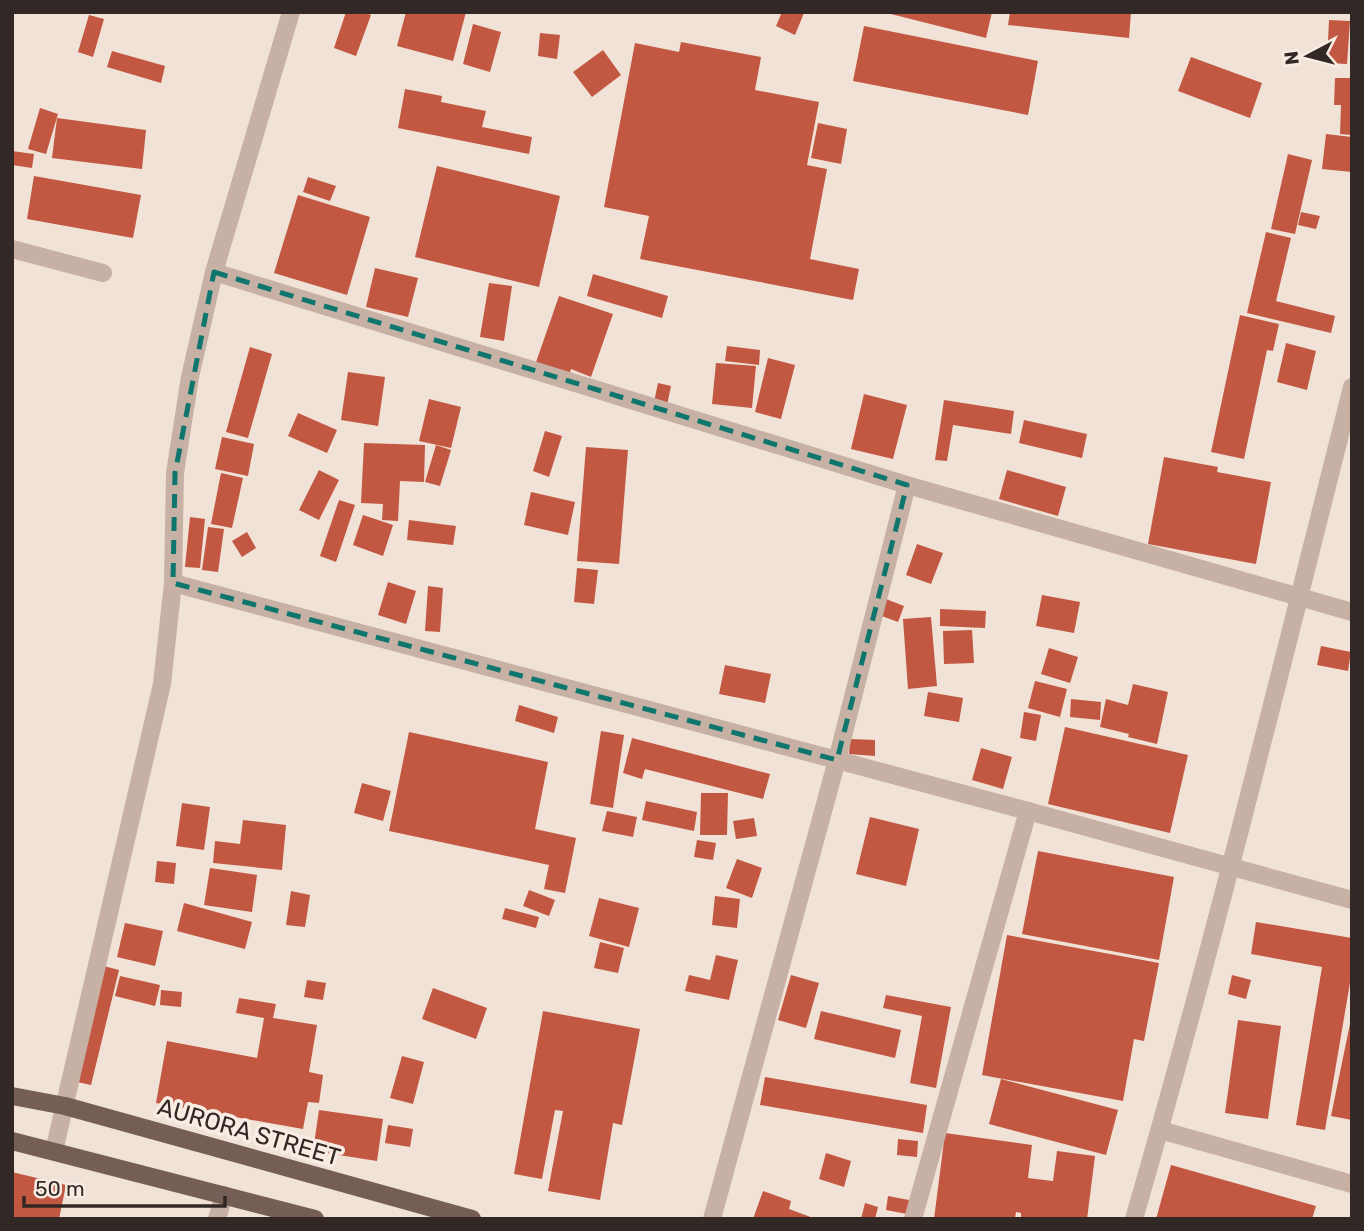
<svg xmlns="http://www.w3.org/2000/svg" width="1364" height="1231" font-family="Rubik,sans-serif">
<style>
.building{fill:#c25742}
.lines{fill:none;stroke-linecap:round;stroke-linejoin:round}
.minor{stroke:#c7b1a4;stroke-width:18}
.major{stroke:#745e56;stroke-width:18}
.marked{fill:none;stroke:#0f766e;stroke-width:5;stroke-dasharray:14 9;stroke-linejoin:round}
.labels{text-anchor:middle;stroke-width:7;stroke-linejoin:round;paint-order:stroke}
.street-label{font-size:24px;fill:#322825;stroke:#f8ece3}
</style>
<rect width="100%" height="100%" fill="#f0e2d7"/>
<g class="building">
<polygon points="346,12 364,12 371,15 356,56 334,48"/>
<polygon points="406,12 466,12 453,61 397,46"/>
<polygon points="782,12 804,13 795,35 776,26"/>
<polygon points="883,12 992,12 986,38"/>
<polygon points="1010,12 1131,12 1129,38 1008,25"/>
<polygon points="89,15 104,19 93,57 78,52"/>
<polygon points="1329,20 1350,21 1347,64 1327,63"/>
<polygon points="473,24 501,32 490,72 463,64"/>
<polygon points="864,26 1038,61 1028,115 853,81"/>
<polygon points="540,33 560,35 557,59 538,56"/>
<polygon points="681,42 761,57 755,90 819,102 807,165 827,169 810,259 859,269 853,300 640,259 649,216 604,207 635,43 679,52"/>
<polygon points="603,50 621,75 592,97 573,72"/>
<polygon points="112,51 165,66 161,83 107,67"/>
<polygon points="1191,57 1262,83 1250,118 1178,91"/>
<polygon points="1335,78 1352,78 1352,135 1340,134 1341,105 1334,105"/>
<polygon points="405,89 442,96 441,102 486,111 482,127 532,137 529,154 398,128"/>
<polygon points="40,108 58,114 46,154 28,149"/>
<polygon points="57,118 146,130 142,169 52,158"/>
<polygon points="818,123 847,129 841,164 811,158"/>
<polygon points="1326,134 1352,137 1352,172 1322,169"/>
<polygon points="12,151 34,154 32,168 12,165"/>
<polygon points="1288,154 1312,160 1295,234 1271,229"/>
<polygon points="437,166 560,196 539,287 415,257"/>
<polygon points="34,176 141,195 133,238 27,219"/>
<polygon points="308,177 336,186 330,201 303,192"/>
<polygon points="298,195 370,217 347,295 274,273"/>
<polygon points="1301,212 1320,216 1316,229 1298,225"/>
<polygon points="1266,232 1291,238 1276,301 1335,316 1331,333 1247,313"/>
<polygon points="375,268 418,278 408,317 366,307"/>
<polygon points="593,274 668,296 662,318 587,296"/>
<polygon points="489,283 512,286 504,341 480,337"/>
<polygon points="559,296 613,314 591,377 571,369 568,379 534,368"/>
<polygon points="1240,315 1279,324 1273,351 1267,350 1244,459 1211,452"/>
<polygon points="1286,343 1316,351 1307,390 1277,382"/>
<polygon points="727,346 760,350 759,365 725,361"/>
<polygon points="250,347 272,354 248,438 226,432"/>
<polygon points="768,358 795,365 781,419 755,412"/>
<polygon points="716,363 756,366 752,408 712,404"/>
<polygon points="348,372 385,377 378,426 341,420"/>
<polygon points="658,383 671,386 666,410 653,407"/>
<polygon points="864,394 907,405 893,459 851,449"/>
<polygon points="429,399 461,407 451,448 419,441"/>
<polygon points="944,400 1014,411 1011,434 953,425 947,461 935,460"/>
<polygon points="298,413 337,430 327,453 288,436"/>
<polygon points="1024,420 1087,434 1082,458 1019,443"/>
<polygon points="545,431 562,436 549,477 533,471"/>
<polygon points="222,437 254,444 248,476 215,469"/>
<polygon points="364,443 425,445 424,482 400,481 398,521 382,520 383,504 361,503"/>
<polygon points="436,445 451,450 440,486 425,482"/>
<polygon points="586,447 628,450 619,564 577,561"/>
<polygon points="1164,457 1218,467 1217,472 1271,482 1256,564 1148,544"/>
<polygon points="319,470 339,480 319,520 299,510"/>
<polygon points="1007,470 1066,487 1058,516 999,499"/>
<polygon points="221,473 243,478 232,528 211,524"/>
<polygon points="531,492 575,502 568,535 524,525"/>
<polygon points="339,500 355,505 336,562 320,556"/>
<polygon points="363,515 393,525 383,556 353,545"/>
<polygon points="190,517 205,519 200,568 185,567"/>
<polygon points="409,520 456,526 453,545 407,540"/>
<polygon points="208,527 224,529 218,572 202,570"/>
<polygon points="247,532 256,548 242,557 232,541"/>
<polygon points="917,544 943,553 931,584 906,575"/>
<polygon points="577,568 598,570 594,604 574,602"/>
<polygon points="388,582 416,591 406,624 378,615"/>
<polygon points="428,586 443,588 440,632 425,631"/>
<polygon points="1042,595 1080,602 1074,633 1036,626"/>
<polygon points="886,599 904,606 898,622 879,615"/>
<polygon points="940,609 986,611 985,628 940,626"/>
<polygon points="931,617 937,686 908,689 903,619"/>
<polygon points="972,630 974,663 944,664 943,631"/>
<polygon points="1321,646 1351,652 1348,671 1317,665"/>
<polygon points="1049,648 1078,657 1070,683 1041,674"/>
<polygon points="725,665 771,674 765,703 719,694"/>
<polygon points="1035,681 1067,689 1060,717 1028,708"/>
<polygon points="1133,684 1168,692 1157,744 1128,737 1129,734 1100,727 1106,699 1128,705"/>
<polygon points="928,692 963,698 959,722 924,716"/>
<polygon points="1071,699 1101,702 1100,720 1070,717"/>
<polygon points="519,705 558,717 554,733 515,721"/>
<polygon points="1024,712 1041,715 1036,741 1020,738"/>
<polygon points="1065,727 1188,755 1170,833 1048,804"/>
<polygon points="601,731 624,735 613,808 590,804"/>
<polygon points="409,732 548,762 535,829 576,838 565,893 544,889 549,865 389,831"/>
<polygon points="632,738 770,774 763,799 645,769 642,779 623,773"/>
<polygon points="850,739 875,740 875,756 849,754"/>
<polygon points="981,748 1012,757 1003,789 972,780"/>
<polygon points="362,783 391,791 383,821 354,813"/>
<polygon points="701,793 728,793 727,835 700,835"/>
<polygon points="646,801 697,812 694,831 642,820"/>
<polygon points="182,803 210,807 204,850 176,846"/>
<polygon points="607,811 637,817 633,837 602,831"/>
<polygon points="870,817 919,829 906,886 856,874"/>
<polygon points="754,818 757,836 736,839 733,821"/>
<polygon points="243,820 286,825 282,870 213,863 215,841 240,844"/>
<polygon points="697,840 716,843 713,860 694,857"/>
<polygon points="1038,851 1174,877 1159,960 1022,934"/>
<polygon points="737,859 762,868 752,898 726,888"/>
<polygon points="157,861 176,863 174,884 155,882"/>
<polygon points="210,868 257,875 252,912 204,905"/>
<polygon points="529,890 555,900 549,916 523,906"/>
<polygon points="291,891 310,895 305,927 286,925"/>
<polygon points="715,896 740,899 737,928 712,925"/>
<polygon points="599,898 639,908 629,947 589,936"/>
<polygon points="184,903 252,922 245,949 177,931"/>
<polygon points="505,908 539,917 536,928 502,919"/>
<polygon points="1256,922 1352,938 1352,971 1325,1130 1296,1125 1322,967 1251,954"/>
<polygon points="125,923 163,931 155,966 117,957"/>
<polygon points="1007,935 1159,963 1144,1041 1134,1039 1123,1101 982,1075"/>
<polygon points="600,942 624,948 618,973 594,968"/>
<polygon points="716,955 738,960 729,1000 685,991 689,975 710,980"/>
<polygon points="96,964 119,970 91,1085 68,1080"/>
<polygon points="791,975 819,983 806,1028 778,1020"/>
<polygon points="1232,975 1251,980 1246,999 1228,994"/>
<polygon points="120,976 160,985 155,1006 115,996"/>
<polygon points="307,980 326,983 323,1000 304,997"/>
<polygon points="433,988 487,1008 476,1039 422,1019"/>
<polygon points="161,990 182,992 181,1007 160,1005"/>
<polygon points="886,995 951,1007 936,1088 910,1083 922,1016 883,1008"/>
<polygon points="239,998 276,1004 273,1018 317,1025 309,1072 323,1075 319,1103 308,1102 303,1129 156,1103 167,1041 257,1058 264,1018 236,1013"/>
<polygon points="543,1011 640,1029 622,1125 613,1123 600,1200 548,1191 563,1111 555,1110 542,1179 514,1174"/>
<polygon points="821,1011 901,1030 895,1058 814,1039"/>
<polygon points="1351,1019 1352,1019 1352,1120 1331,1116"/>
<polygon points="1238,1020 1281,1026 1268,1119 1225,1113"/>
<polygon points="402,1056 424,1062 413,1104 390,1098"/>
<polygon points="765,1077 927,1105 923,1133 760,1105"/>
<polygon points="1001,1079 1118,1110 1106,1155 989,1124"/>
<polygon points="319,1110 383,1119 377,1161 313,1151"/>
<polygon points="388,1125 413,1129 410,1147 385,1143"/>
<polygon points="945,1133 1032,1145 1028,1178 1053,1181 1057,1151 1095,1156 1087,1219 1021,1219 1021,1213 1016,1212 1015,1219 934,1219"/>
<polygon points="898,1139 918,1141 917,1157 897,1155"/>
<polygon points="826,1153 851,1161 844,1187 819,1179"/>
<polygon points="1171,1165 1316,1206 1312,1219 1156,1219"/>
<polygon points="12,1172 66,1185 59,1219 12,1219"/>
<polygon points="763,1191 791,1201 789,1209 816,1219 753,1219"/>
<polygon points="888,1196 909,1200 907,1214 886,1210"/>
<polygon points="865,1203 878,1207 875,1219 861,1219"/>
</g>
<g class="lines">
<g class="minor">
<polyline points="12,249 103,273"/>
<polyline points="214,272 907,485 1352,612"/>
<polyline points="173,583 1028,811 1352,900"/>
<polyline points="1160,1130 1352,1184"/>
<polyline points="54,1151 162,684 173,583 175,473 190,377 214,272 291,12"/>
<polyline points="217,1219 224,1195"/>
<polyline points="712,1219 837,760 907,485"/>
<polyline points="913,1219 1028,811"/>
<path d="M1134,1219C1214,943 1282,665 1352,387"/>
</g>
<g class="major">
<polyline points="12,1096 65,1106 472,1219"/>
<polyline points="12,1141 315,1219"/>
</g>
</g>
<path class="marked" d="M214,272L907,485L837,760L173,583L175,473Z"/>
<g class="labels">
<g class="street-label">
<text transform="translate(249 1132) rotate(16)" y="8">AURORA STREET</text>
</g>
</g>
<rect width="1364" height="1231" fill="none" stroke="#322825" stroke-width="28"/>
<g transform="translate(1308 56) rotate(263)" stroke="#f8ece3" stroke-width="5" paint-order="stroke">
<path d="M0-5L12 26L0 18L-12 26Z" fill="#322825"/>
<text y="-10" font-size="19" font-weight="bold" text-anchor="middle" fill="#322825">N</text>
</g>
<path d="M24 1196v10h201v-10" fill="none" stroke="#322825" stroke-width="3.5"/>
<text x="35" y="1196" font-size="21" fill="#322825" stroke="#f8ece3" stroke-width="5" paint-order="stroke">50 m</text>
</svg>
